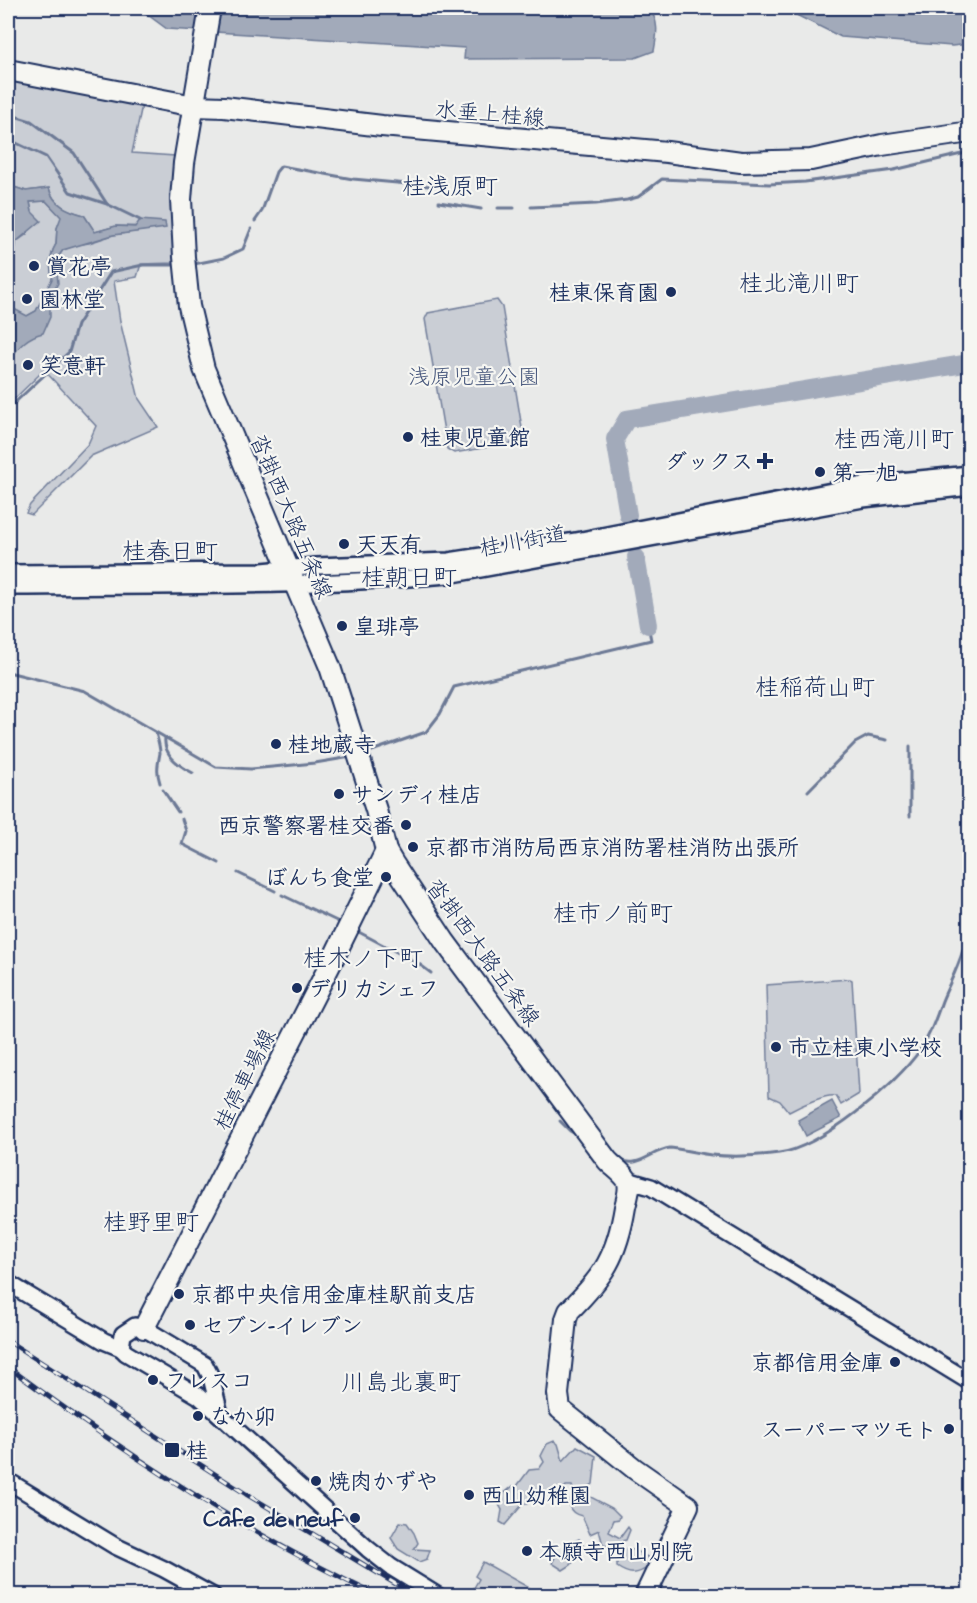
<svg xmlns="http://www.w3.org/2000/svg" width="977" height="1603" font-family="'Architects Daughter','Klee One',sans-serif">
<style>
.green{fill:#caced5;stroke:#727e9a;stroke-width:1.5}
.water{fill:#a2aaba;stroke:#6c7995;stroke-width:1.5}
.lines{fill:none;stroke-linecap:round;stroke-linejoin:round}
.stream{stroke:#6c7995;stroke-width:3}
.river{stroke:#a2aaba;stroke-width:18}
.minor-casing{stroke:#1b2f5e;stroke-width:20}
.major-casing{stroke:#1b2f5e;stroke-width:24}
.minor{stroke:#f6f6f2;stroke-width:15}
.major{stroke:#f6f6f2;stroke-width:20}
.rail-casing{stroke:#1b2f5e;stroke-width:5}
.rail{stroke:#f6f6f2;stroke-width:3;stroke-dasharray:9;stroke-linecap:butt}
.poi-dot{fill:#1b2f5e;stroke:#f6f6f2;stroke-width:2}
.labels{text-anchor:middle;stroke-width:4.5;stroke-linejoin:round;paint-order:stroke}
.street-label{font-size:22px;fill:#1b2f5e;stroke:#f6f6f2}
.poi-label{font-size:22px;font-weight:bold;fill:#1b2f5e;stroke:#f6f6f2;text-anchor:start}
.park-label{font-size:22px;fill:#47577c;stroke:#f6f6f2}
.neighbourhood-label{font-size:24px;fill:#1b2f5e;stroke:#f6f6f2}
</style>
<rect width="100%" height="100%" fill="#e9eae9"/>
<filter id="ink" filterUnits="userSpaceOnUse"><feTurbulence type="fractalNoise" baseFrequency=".0167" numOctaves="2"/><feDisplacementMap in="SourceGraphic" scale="12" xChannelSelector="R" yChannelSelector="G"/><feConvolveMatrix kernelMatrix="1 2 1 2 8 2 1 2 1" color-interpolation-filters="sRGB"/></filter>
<g filter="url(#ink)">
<g class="green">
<path d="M8,80L142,105L132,153L175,156L173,187L174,263L141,264L137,277L114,281L120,321L139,399L158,427L91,456L32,515L26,513L30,505L88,444L96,426L44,370L8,405V360L23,341L34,335L51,302L58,267L56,260L63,250L76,245L89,243L113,235L166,227L116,226L95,232L84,215C69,211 53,205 49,188L26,191L14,187L8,191V150L12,146L10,141L8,140Z"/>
<polygon points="46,201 62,217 57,228 56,244 53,250 50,262 52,279 36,311 27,316 11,308 11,290 8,283 8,257 15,252 16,242 27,234 32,212 30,202"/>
<polygon points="497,300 502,307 523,434 519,442 454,453 447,449 425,319 428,313"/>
<path d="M850,979L852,980L859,1094L841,1105L836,1096C825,1094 800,1106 789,1112L780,1101L769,1096L766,985Z"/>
<path d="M554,1441L558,1444L563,1461L577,1446L596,1456L593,1484L581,1492L612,1508L620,1516L619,1519L614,1520L609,1532L620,1538L628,1527L630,1530L626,1540L622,1541L618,1550L603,1545L599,1530L590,1534L582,1516C568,1513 564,1501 578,1493L573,1490L572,1486H566L560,1494C552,1492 547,1495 539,1495L527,1504H523L505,1525L500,1522L502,1510L498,1503L502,1495L513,1486H517L529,1470L539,1469L544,1462L541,1456L547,1444Z"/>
<polygon points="400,1522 407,1523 414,1533 418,1543 414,1549 430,1550 427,1559 419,1562 398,1549 391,1538"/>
<polygon points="579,1539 584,1547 571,1565 563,1570 552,1563 557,1554 563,1554 568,1544"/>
<path d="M621,1549L634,1550L651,1559L650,1566C637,1575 630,1576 617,1567V1560Z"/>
<polygon points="483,1562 542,1595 477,1595 471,1593 479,1579 475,1576"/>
</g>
<g class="water">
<path d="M129,8H648C660,20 657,35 654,51L635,58L464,59L465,48L167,29L141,10Z"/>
<polygon points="782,8 969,8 969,44 952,46 841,37"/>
<path d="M14,187L26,191L49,188C53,205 69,211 84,215L95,232L116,226L135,227L140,220L165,222L166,228L113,235L63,250L56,260L58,283L50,298V317L43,333C26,337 19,347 9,360L8,334L13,327L8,322V283L11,290L12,308L27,316L36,311L52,279L50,262L53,250L56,244L57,228L61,217L46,201L30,202L32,212L41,221L16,242L15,252L8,257V230L10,229V218L8,217V191Z"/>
<polygon points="832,1101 841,1118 806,1136 798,1120"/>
</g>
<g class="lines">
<g class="stream">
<polyline points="8,114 31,121 74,153 107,204 140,220"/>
<polyline points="10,140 46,157 70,192 107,204"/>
<polyline points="439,202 481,209"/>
<polyline points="531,207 596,204 627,200 638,197 662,179 769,184 805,182 894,170 970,152"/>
<polyline points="498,208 514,208"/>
<polyline points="255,221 262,211 276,172 281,166 353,179 430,186"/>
<polyline points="194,264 224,258 243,249 251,229"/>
<polyline points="8,409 69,352 77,325 111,272 143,265 174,265"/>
<polyline points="8,672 85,691 216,767 251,769 315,763 351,757"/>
<path d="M156,733C158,740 160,747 160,753C158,764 156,771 160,783"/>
<path d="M165,738C163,755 179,766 193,773"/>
<polyline points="366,753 426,732 440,714 454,687 651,640 648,625"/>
<polyline points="163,790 178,812"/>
<polyline points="808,791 855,743 868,736 887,740"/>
<polyline points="910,816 910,746"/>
<polyline points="182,819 186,831 182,844 219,863"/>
<polyline points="238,873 275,891"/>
<polyline points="282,895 341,923"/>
<polyline points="355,930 419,964 431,973"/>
<polyline points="560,1121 570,1131 577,1135"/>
<path d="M619,1159C638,1170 652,1150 670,1148C677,1148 701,1154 711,1155C732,1157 758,1156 779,1153C820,1148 897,1084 920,1050C930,1035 936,1018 942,1001C949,984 958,968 963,950"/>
</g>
<g class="river">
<polyline points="628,515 615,439 627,419 970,363"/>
<polyline points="636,557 648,625"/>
</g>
<g class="minor-casing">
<g id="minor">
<polyline points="8,573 262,571 316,566 449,561 576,541 868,484 970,474"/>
<path d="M8,587C154,585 301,588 448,575L863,499L970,487"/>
<polyline points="627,1180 651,1187 970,1382"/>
<polyline points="8,1283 104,1341 121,1348"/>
<polyline points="220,1414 211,1377 205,1365 144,1328 135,1326 123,1334 121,1348 126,1353 199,1396 368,1549 391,1567 438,1596"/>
<polyline points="8,1481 115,1546 164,1569 213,1596"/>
</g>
</g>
<g class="major-casing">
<g id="major">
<path d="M210,8L184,163L181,199L184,257L189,306L204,369L330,667L376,810L386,851L393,863L445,942L607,1160C612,1166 622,1172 627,1180C631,1188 627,1198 625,1207C617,1256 604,1276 569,1311L566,1319L558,1394L560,1409L635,1469L688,1506L645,1596"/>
<polyline points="8,70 194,106 224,107 382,126 667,152 741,162 811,160 882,145 970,132"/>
<polyline points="144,1328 330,965 386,851"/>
</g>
</g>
<use href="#minor" class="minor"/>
<use href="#major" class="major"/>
<g class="rail-casing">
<g id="rail">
<polyline points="8,1341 246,1494 416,1596"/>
<path d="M8,1367C124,1453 247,1534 378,1596"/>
</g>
</g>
<use href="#rail" class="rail"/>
</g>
</g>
<g class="poi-dot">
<circle cx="34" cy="266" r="6"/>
<circle cx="671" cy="292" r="6"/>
<circle cx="27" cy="299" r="6"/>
<circle cx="28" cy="365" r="6"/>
<circle cx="408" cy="437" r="6"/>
<path d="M762 452h6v6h6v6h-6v6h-6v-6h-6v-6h6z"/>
<circle cx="820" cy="472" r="6"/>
<circle cx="344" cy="544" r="6"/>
<circle cx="342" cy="626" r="6"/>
<circle cx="276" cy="744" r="6"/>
<circle cx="339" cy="794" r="6"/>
<circle cx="406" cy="825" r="6"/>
<circle cx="413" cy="847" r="6"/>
<circle cx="386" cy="877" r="6"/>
<circle cx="297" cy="988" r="6"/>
<circle cx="776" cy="1047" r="6"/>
<circle cx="179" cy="1294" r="6"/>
<circle cx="190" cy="1325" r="6"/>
<circle cx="895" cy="1362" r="6"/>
<circle cx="153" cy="1380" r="6"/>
<circle cx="198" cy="1416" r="6"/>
<circle cx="949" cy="1429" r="6"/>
<rect x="164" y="1442" width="16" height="16" rx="3"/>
<circle cx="316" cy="1481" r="6"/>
<circle cx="469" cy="1495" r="6"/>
<circle cx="355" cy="1518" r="6"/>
<circle cx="527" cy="1551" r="6"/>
</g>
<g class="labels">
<g class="street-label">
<text transform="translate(490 113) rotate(5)" y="8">水垂上桂線</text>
<text transform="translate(292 516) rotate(67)" y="8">沓掛西大路五条線</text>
<text transform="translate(523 540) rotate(-10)" y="8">桂川街道</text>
<text transform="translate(484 952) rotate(54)" y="8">沓掛西大路五条線</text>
<text transform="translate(244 1079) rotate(-63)" y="8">桂停車場線</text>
</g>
<g class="poi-label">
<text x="46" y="274">賞花亭</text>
<text x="659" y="300" text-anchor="end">桂東保育園</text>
<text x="39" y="307">園林堂</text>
<text x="40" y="373">笑意軒</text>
<text x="420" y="445">桂東児童館</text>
<text x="753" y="469" text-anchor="end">ダックス</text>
<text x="832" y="480">第一旭</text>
<text x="356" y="552">天天有</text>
<text x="354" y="634">皇琲亭</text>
<text x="288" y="752">桂地蔵寺</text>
<text x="351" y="802">サンディ桂店</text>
<text x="394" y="833" text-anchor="end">西京警察署桂交番</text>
<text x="425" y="855">京都市消防局西京消防署桂消防出張所</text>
<text x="374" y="885" text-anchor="end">ぼんち食堂</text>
<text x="309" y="996">デリカシェフ</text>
<text x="788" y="1055">市立桂東小学校</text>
<text x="191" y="1302">京都中央信用金庫桂駅前支店</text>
<text x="202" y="1333">セブン-イレブン</text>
<text x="883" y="1370" text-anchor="end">京都信用金庫</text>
<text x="165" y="1388">フレスコ</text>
<text x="210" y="1424">なか卯</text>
<text x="937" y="1437" text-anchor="end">スーパーマツモト</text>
<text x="186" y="1458">桂</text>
<text x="328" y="1489">焼肉かずや</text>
<text x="481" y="1503">西山幼稚園</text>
<text x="343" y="1526" text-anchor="end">Cafe de neuf</text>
<text x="539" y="1559">本願寺西山別院</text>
</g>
<g class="park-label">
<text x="474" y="384">浅原児童公園</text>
</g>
<g class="neighbourhood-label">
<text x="450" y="194">桂浅原町</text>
<text x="799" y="291">桂北滝川町</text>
<text x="894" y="447">桂西滝川町</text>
<text x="170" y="559">桂春日町</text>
<text x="409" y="585">桂朝日町</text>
<text x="815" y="695">桂稲荷山町</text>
<text x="613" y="921">桂市ノ前町</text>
<text x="363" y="966">桂木ノ下町</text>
<text x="151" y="1230">桂野里町</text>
<text x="401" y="1390">川島北裏町</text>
</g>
</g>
<rect width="977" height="1603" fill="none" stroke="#f6f6f2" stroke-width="30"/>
<rect x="15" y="15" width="947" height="1573" fill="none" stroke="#1b2f5e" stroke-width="2" filter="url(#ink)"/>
</svg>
